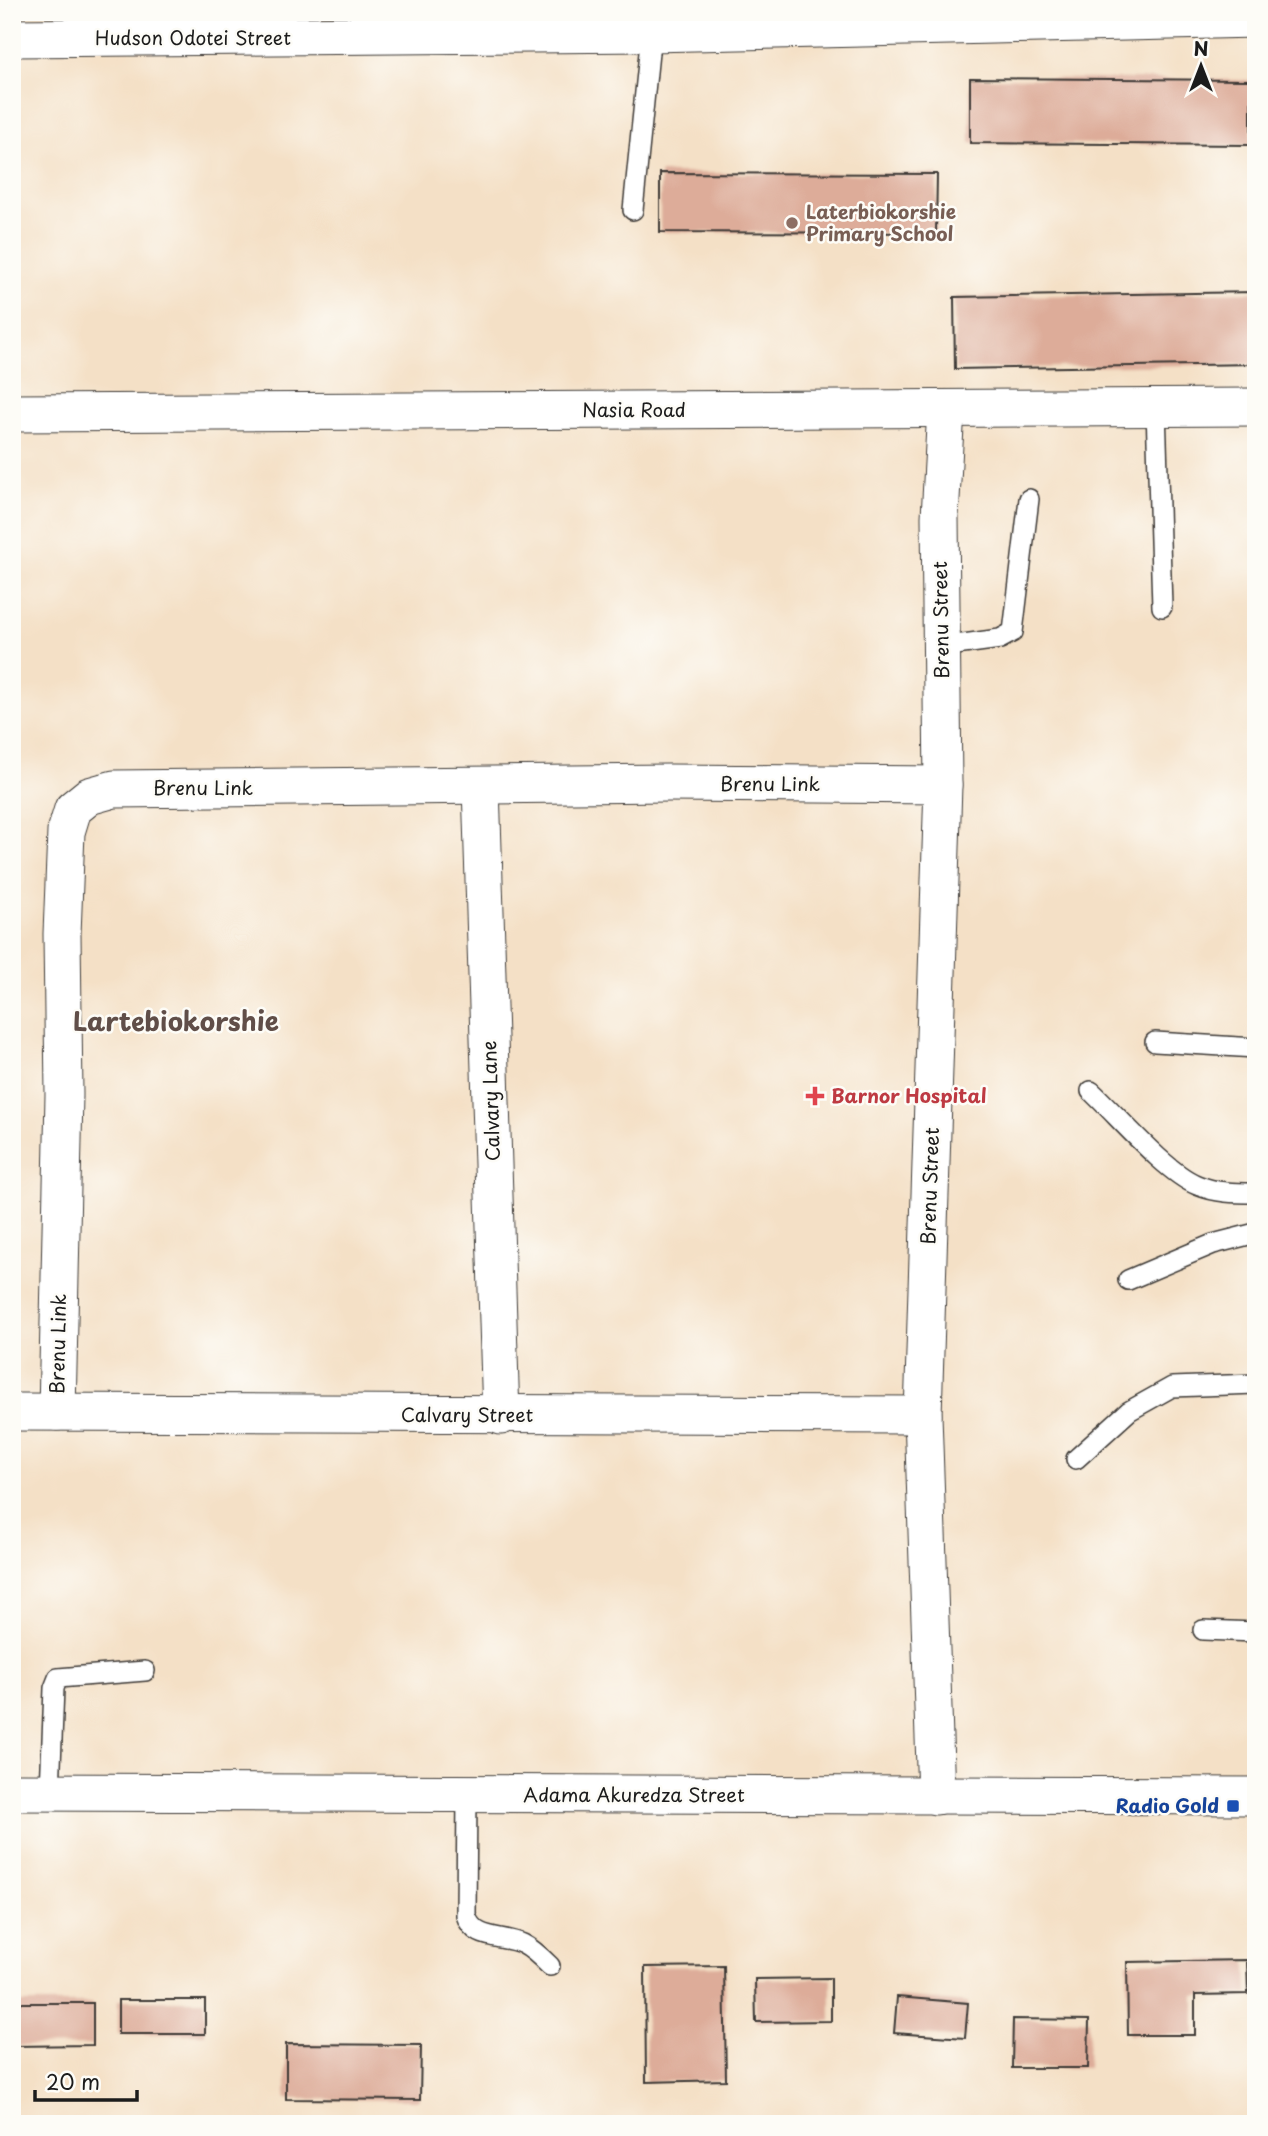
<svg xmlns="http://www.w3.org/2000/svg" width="1268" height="2136" font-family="'Playpen Sans',sans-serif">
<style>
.building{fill:#ddac99}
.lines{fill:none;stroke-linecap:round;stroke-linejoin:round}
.lane-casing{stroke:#3c3936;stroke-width:22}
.street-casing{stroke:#3c3936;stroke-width:39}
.lane{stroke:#fff;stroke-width:19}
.street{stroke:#fff;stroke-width:37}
.education-dot{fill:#8d6e63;stroke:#fdfcf7;stroke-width:2.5}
.health-dot{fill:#e0444e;stroke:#fdfcf7;stroke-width:2.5}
.transit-dot{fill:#1a4fb4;stroke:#fdfcf7;stroke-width:2.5}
.labels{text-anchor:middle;stroke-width:5;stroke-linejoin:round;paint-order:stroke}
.street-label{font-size:19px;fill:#1c1c1c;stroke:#fdfcf7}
.education-label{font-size:19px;font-weight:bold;fill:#785e54;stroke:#fdfcf7;text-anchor:start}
.health-label{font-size:19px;font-weight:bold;fill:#be3a42;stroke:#fdfcf7;text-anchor:start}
.transit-label{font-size:19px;font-weight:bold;fill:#164399;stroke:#fdfcf7;text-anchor:end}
.district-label{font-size:26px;font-weight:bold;fill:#604e48;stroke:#fdfcf7}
</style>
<rect width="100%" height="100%" fill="#fdfcf7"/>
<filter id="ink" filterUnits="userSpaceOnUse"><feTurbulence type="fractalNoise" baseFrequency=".0143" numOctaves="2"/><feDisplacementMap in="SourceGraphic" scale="14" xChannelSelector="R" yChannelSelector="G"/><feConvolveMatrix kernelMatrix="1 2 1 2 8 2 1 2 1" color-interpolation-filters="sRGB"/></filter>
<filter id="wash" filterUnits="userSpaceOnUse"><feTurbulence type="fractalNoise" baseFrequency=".00686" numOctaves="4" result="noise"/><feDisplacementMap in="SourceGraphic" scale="28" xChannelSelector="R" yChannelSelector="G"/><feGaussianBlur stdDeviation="1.57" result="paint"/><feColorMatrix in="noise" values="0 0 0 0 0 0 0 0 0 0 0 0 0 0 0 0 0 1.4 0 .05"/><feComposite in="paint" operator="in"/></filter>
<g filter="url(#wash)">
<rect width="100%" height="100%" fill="#f4e0c6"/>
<g id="blocks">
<g class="building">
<polygon points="970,78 1251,80 1251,145 970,143"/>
<polygon points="660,173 937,174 936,233 660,232"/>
<polygon points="1256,292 1256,364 955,369 954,297"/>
<polygon points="1247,1960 1248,1994 1195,1995 1195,2035 1128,2035 1127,1962"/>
<polygon points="724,1966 726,2080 646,2082 645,1967"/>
<polygon points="831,1978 831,2021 756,2022 755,1979"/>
<polygon points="897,1997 968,2003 965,2038 894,2033"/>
<rect x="118" y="2000" width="87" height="34"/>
<polygon points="12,2003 93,2003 93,2045 12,2046"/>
<polygon points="1013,2019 1089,2020 1088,2068 1012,2068"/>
<polygon points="286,2044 421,2045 420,2100 286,2099"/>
</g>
</g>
</g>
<g filter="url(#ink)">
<use href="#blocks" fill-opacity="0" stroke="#3c3936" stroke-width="2"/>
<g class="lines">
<g class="lane-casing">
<g id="lane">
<polyline points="633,210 651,33"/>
<polyline points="1156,408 1162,607"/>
<polyline points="941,647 1000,639 1013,632 1029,499"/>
<polyline points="1155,1042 1256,1048"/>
<path d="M1091,1091C1118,1116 1165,1172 1197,1185C1216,1193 1235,1193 1256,1193"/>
<polyline points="1128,1280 1213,1244 1256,1233"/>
<polyline points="1076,1459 1129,1411 1172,1387 1256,1384"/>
<polyline points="1203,1630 1256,1632"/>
<polyline points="50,1792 54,1688 58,1678 145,1671"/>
<path d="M467,1794L466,1915C474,1942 502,1934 523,1944C533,1949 542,1958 550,1966"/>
</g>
</g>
<g class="street-casing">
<g id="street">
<polyline points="12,38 651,33 1256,19"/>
<polyline points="12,413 1256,407"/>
<polyline points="481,786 501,1416"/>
<polyline points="12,1412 923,1415"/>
<polyline points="57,1412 64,1095 62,934 66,832 73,809 89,796 114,789 669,783 943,785"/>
<polyline points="12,1792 1256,1796"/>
<polyline points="936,1796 923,1415 943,785 940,517 946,409"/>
</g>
</g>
<use href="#lane" class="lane"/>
<use href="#street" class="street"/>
</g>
</g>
<circle class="education-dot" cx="792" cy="223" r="7"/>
<path class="health-dot" d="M811.5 1085.5h7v7h7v7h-7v7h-7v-7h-7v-7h7z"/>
<rect class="transit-dot" x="1226" y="1799" width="14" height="14" rx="3.5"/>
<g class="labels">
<g class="street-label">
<text x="193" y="45">Hudson Odotei Street</text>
<text x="634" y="417">Nasia Road</text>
<text transform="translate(941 620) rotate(-91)" y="7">Brenu Street</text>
<text x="770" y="791">Brenu Link</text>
<text x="203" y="795">Brenu Link</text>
<text transform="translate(491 1101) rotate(-92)" y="7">Calvary Lane</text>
<text transform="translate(930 1186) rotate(-88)" y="7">Brenu Street</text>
<text transform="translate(58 1344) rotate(-89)" y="7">Brenu Link</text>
<text x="467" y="1422">Calvary Street</text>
<text x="634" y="1802">Adama Akuredza Street</text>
</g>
<g class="education-label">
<text x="806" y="219">Laterbiokorshie<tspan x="806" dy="22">Primary School</tspan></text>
</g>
<g class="health-label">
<text x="831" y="1103">Barnor Hospital</text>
</g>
<g class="transit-label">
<text x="1219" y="1813">Radio Gold</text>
</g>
<g class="district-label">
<text x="176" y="1031">Lartebiokorshie</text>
</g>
</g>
<rect width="1268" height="2136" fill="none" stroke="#fdfcf7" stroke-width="42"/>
<g transform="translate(1201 66)" stroke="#fdfcf7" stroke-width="5" paint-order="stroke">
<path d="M0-5L12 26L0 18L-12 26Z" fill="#1c1c1c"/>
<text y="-10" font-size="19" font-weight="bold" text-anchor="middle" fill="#1c1c1c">N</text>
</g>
<path d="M35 2090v10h102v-10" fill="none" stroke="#1c1c1c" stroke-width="3.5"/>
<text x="46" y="2090" font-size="21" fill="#1c1c1c" stroke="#fdfcf7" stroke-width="5" paint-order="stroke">20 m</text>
</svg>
